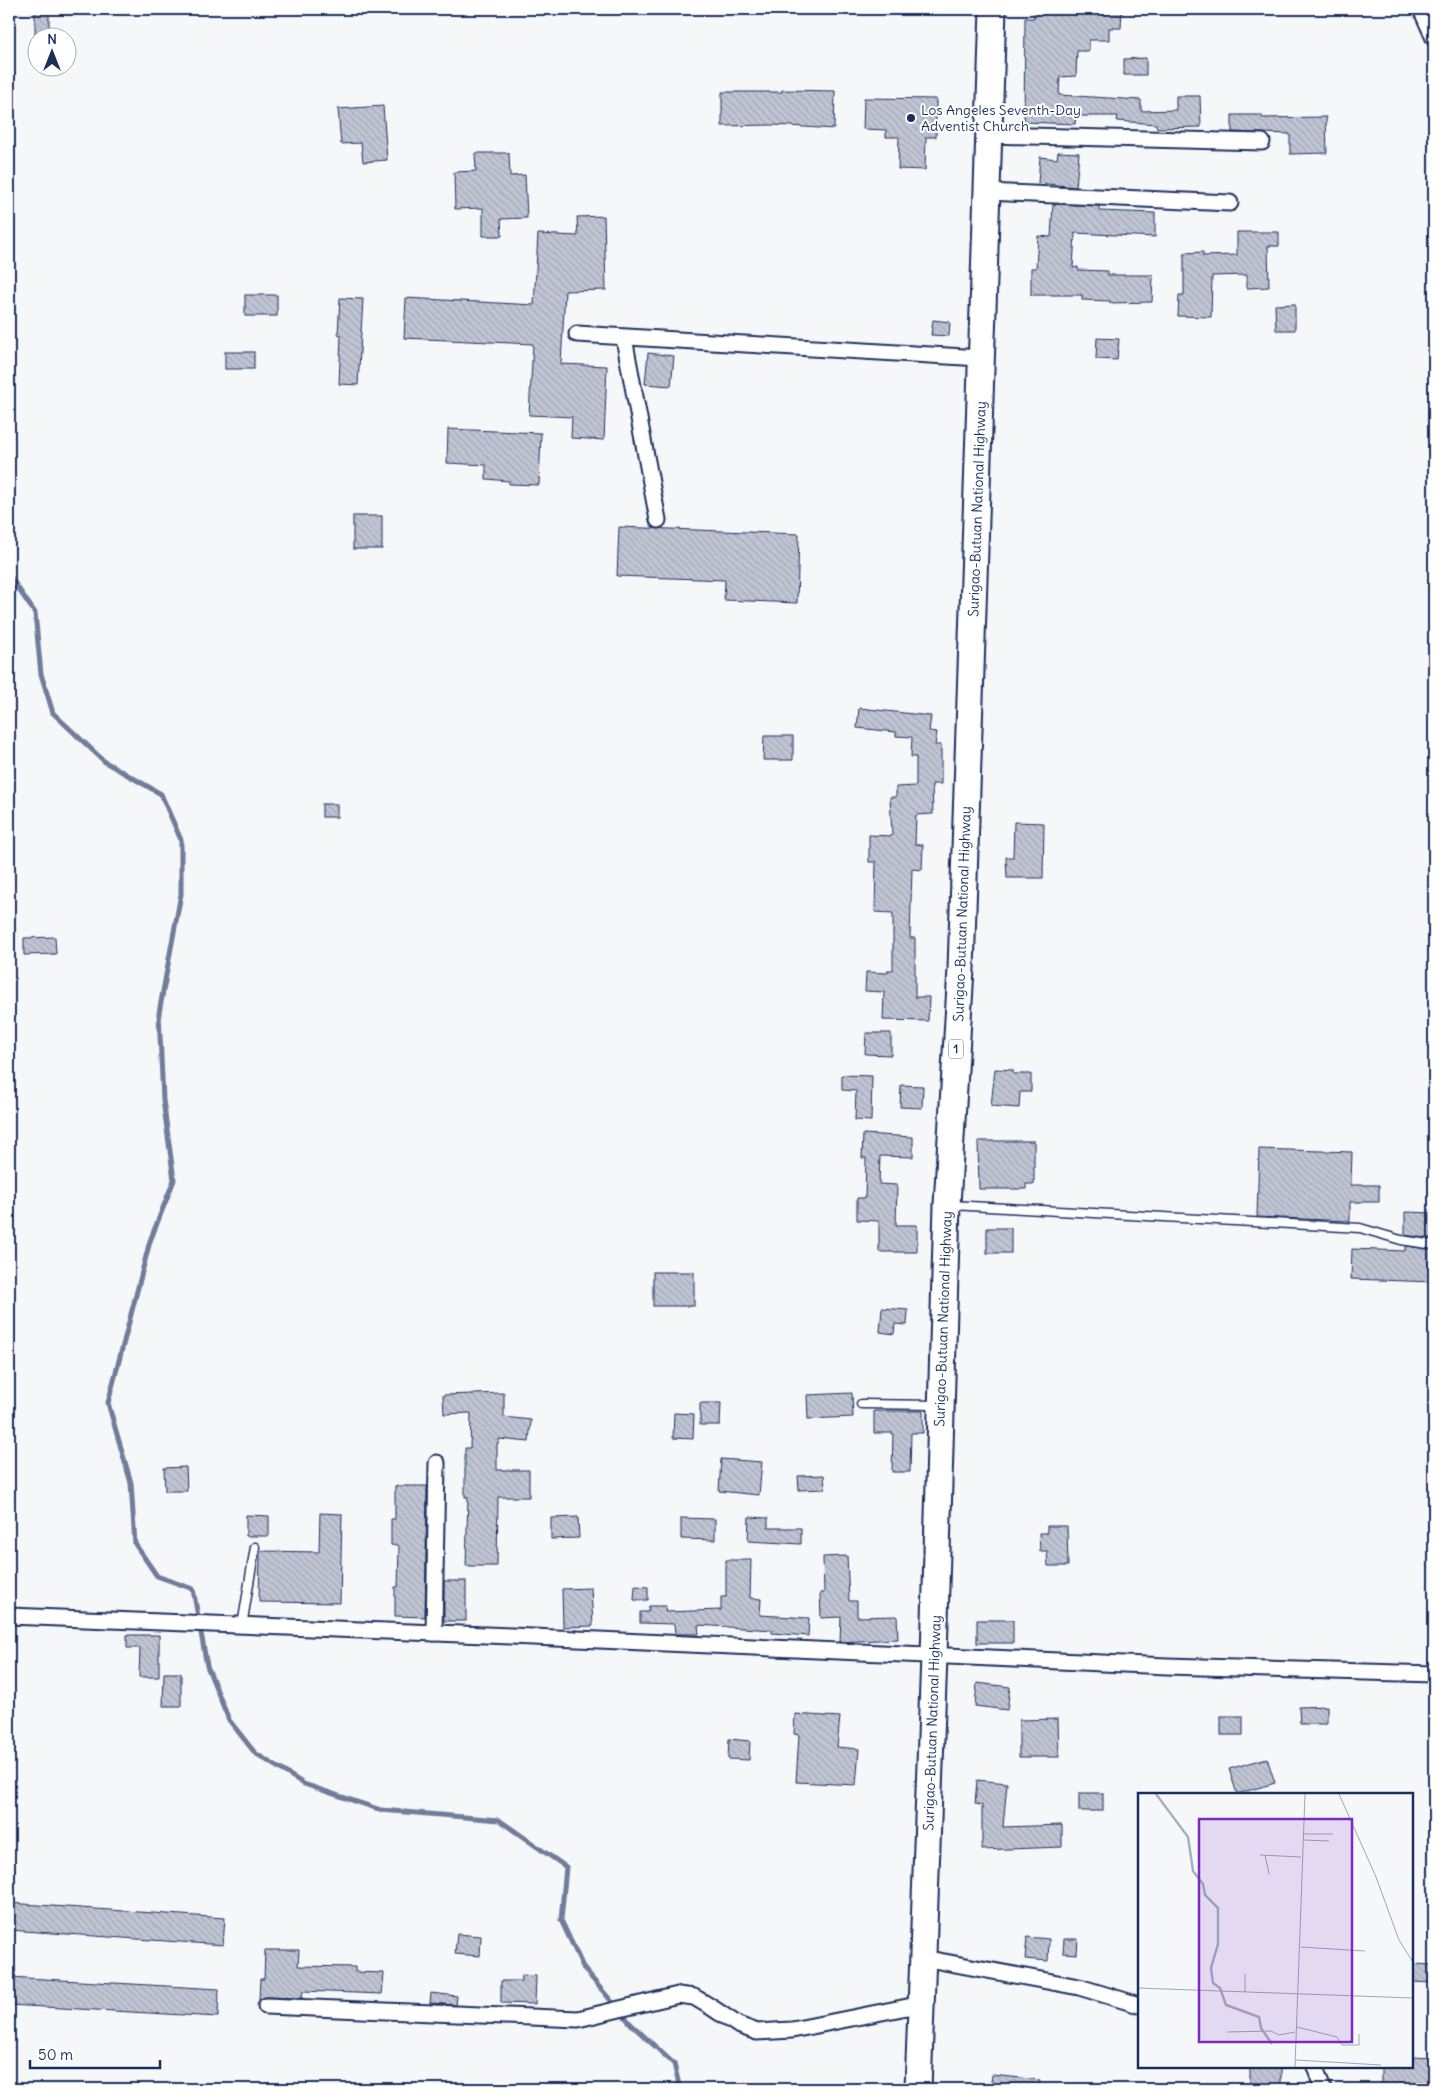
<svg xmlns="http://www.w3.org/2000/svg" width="1443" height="2098" font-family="Delius,sans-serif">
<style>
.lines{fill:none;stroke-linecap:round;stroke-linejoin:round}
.stream{stroke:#707c99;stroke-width:5}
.building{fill:url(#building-back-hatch);stroke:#1b2f5e}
.service-casing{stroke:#1b2f5e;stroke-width:11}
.minor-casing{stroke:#1b2f5e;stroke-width:19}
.trunk-casing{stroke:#1b2f5e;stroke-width:29}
.service{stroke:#fff;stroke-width:8}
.minor{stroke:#fff;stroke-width:15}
.trunk{stroke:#fff;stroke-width:25}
.poi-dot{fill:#1b2f5e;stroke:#fff;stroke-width:2}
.labels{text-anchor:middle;stroke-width:4;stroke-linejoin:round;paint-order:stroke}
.shield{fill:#fff;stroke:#5f6d8e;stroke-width:1}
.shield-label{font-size:12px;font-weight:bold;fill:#1b2f5e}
.poi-label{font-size:14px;fill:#1b2f5e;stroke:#fff;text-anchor:start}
.street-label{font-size:14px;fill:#1b2f5e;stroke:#fff}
.inset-river{fill:none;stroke:#a9b0c1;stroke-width:2.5}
.inset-road{fill:none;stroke:#9ea7bb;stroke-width:1}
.view{fill:#7b2cbf;fill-opacity:0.15;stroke:#7b2cbf;stroke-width:2.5}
.inset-edge{fill:none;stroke:#1b2f5e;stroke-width:2.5}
</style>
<defs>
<pattern id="building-back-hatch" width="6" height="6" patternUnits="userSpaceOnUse" patternTransform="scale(1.25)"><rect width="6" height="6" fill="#c0c4d3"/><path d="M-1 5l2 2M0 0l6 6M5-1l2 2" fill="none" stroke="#a4a9b8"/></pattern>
</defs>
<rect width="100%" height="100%" fill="#f6f7f9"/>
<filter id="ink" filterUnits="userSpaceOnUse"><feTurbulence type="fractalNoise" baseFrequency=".02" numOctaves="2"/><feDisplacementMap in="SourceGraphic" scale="10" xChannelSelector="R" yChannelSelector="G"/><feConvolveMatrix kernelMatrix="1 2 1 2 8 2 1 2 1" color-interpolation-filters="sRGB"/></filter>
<g filter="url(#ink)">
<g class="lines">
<polyline class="stream" points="9,575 35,613 41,674 53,713 105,762 161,794 181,840 181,894 159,1013 163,1100 174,1180 150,1241 108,1403 131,1483 135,1544 157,1576 193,1589 207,1666 229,1720 255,1753 304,1784 381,1810 499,1820 566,1867 561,1920 584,1969 631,2024 674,2064 680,2089"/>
</g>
<g class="building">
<rect x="35" y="9" width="14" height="28"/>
<polygon points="1034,9 1122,9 1121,28 1109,28 1109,40 1089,40 1089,51 1077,51 1076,76 1060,77 1059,95 1141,100 1141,111 1176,110 1176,96 1200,96 1201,127 1157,128 1156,124 1117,121 1118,116 1076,116 1075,124 1024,122 1025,18 1034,18"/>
<polygon points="1146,58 1146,75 1124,75 1124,59"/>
<polygon points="782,90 835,91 834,129 774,125 722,126 722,92 782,92"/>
<polygon points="864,98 936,99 936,137 926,137 925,170 898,169 899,137 886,137 886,130 863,129"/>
<polygon points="383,106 387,160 363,162 361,143 341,144 338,109"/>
<polygon points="1232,115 1262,115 1262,118 1326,117 1327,153 1290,154 1290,134 1232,132"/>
<polygon points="1058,152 1079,153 1076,187 1038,183 1040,157 1057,159"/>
<polygon points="475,153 509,153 510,176 525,175 527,218 501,219 502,236 483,236 483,208 455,209 454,172 476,171"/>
<polygon points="1053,204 1099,206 1099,211 1155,213 1155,237 1075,233 1073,268 1078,267 1078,270 1108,271 1108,275 1153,275 1152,302 1110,303 1110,301 1082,300 1082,295 1031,295 1031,268 1036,268 1038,236 1051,237"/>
<polygon points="604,216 606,290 565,291 561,364 607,366 604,440 571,438 572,417 529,415 533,344 404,338 406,298 534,305 538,234 578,236 577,217"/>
<polygon points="1237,232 1279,232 1279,246 1268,246 1269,287 1247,288 1247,275 1212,276 1211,317 1178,316 1179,295 1184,295 1184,253 1203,252 1203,256 1237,255"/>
<rect x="245" y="295" width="32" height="21"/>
<polygon points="340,298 363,299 358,385 339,384 341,335 338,334"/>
<polygon points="1295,304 1295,330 1276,330 1275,305"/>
<polygon points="933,320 950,322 949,336 931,335"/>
<polygon points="1097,338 1119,339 1117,360 1096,359"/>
<rect x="225" y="352" width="29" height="17"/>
<polygon points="648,353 674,356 671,386 645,384"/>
<polygon points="448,429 541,433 539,485 509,484 509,481 486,479 486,465 447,463"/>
<rect x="353" y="516" width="29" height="33"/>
<polygon points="619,527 799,534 797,603 724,600 725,580 617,576"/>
<polygon points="859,708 931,716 929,731 937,732 935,745 941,745 941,784 932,784 933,814 916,815 915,844 923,845 922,870 912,869 910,938 915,938 915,997 929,997 928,1021 883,1020 884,992 865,991 866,972 888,973 888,970 893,970 893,913 875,912 876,862 869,862 869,835 892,836 890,797 896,797 896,787 916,786 916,757 911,757 912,737 896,736 896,732 857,728"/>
<polygon points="764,736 793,736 793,760 763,760"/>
<rect x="322" y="804" width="15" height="13"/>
<polygon points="1014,822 1044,823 1043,878 1007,878 1006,857 1013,857"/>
<polygon points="55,937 56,954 24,955 24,938"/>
<polygon points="866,1033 891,1033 891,1055 865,1054"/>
<polygon points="995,1069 1013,1070 1013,1074 1031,1074 1031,1092 1020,1092 1019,1108 991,1106"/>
<polygon points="842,1075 872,1076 871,1121 855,1120 856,1091 842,1090"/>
<polygon points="901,1085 923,1086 922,1108 900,1107"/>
<polygon points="863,1134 913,1137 913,1157 880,1156 879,1184 897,1185 896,1225 917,1225 917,1252 879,1252 879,1221 857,1220 857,1198 865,1198 866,1158 862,1158"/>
<polygon points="978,1141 1034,1141 1034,1184 1026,1184 1026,1189 979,1189"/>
<polygon points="1259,1149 1352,1152 1351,1185 1379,1185 1379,1202 1350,1202 1350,1221 1257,1217"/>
<polygon points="1405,1212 1434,1213 1434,1239 1405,1235"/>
<rect x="987" y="1228" width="24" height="25"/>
<polygon points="1405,1246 1434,1250 1434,1282 1351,1279 1352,1249 1405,1251"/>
<rect x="653" y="1272" width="41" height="34"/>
<polygon points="882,1308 908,1310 907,1325 895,1324 894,1334 880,1332"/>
<polygon points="504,1393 504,1417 531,1420 529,1442 499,1439 499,1443 497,1443 497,1470 529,1470 529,1497 498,1497 497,1566 466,1566 468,1497 465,1497 465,1448 470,1448 471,1413 444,1414 443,1395"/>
<polygon points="852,1393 853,1417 808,1419 807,1395"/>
<polygon points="700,1403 721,1403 720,1425 700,1425"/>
<polygon points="874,1411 923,1411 923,1433 911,1433 910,1472 892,1472 893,1433 874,1433"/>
<polygon points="674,1413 694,1414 693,1439 673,1438"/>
<polygon points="721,1459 762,1462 759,1495 719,1491"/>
<polygon points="186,1467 187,1491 165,1491 164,1468"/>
<polygon points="824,1475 825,1489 799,1490 798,1476"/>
<polygon points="395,1486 427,1486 425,1617 395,1616 395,1587 398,1587 399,1546 391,1545 391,1519 395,1519"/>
<polygon points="320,1513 342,1514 340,1603 259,1602 260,1551 319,1552"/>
<polygon points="246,1515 269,1516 269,1536 246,1536"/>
<polygon points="578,1517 579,1538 551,1539 551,1518"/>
<polygon points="749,1517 768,1518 768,1528 801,1528 801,1544 748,1541"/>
<polygon points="681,1518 715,1519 715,1540 681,1539"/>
<polygon points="1047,1526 1067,1526 1068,1566 1048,1566 1047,1551 1040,1551 1039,1533 1047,1533"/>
<polygon points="847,1556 849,1601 857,1601 857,1617 897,1616 898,1639 840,1642 841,1617 821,1618 820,1593 824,1593 823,1557"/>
<polygon points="726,1560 751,1560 750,1598 761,1599 760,1615 809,1618 808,1636 772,1633 772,1630 698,1625 699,1634 675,1634 674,1624 640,1623 640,1612 648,1612 649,1606 666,1606 665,1612 721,1610 721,1597 726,1597"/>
<rect x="444" y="1581" width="22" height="40"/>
<polygon points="635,1586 648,1587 648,1600 634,1600"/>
<polygon points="591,1588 593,1626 563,1627 562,1589"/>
<rect x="977" y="1620" width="36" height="23"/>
<polygon points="127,1635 159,1635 159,1677 139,1677 140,1648 127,1648"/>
<polygon points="164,1673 181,1673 181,1706 163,1706"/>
<polygon points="977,1683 1010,1687 1007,1710 975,1706"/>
<polygon points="1327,1706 1327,1724 1300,1724 1299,1707"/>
<polygon points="795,1714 840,1717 837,1747 859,1749 856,1785 796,1782 799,1735 794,1734"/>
<rect x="1221" y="1716" width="22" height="19"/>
<polygon points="1058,1719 1059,1757 1019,1757 1019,1720"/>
<polygon points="729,1739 750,1741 749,1760 728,1759"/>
<polygon points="1267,1758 1275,1783 1237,1794 1229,1769"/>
<polygon points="977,1780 1007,1783 1003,1827 1062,1825 1062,1847 982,1850 982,1805 975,1804"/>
<rect x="1079" y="1793" width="24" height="18"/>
<polygon points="9,1903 225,1918 223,1945 9,1930"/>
<polygon points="457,1934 481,1936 480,1956 455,1954"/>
<polygon points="1027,1937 1049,1939 1048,1961 1025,1959"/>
<polygon points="1064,1939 1078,1939 1077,1954 1063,1953"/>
<polygon points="265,1950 299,1950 298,1966 355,1967 355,1972 384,1973 382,1994 303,1991 302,1998 266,1997 259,2000 260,1979 264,1979"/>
<polygon points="1412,1964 1434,1965 1434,1983 1412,1982"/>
<polygon points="522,1975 536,1976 535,2004 501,2003 501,1981 521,1981"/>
<polygon points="9,1977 219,1989 218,2017 9,2005"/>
<polygon points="431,1993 457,1996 456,2005 430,2003"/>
<polygon points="1412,2057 1434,2058 1434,2087 1381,2086 1381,2067 1412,2067"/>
<rect x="1250" y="2067" width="31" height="22"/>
<polygon points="992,2075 1040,2080 1039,2089 990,2089"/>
</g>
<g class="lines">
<g class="service-casing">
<g id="service">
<polyline points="951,1205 1360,1228 1401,1240 1434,1245"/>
<polyline points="861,1404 937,1405"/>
<polyline points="242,1626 255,1547"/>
</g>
</g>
<g class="minor-casing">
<g id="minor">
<polyline points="1421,9 1434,38"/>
<polyline points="988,135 1262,142"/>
<polyline points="988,192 1230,203"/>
<polyline points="577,334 981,358"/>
<polyline points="624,338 658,520"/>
<polyline points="9,1616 511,1636 1167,1666 1434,1674"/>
<polyline points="434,1633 437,1463"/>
<polyline points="923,1958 1079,1987 1139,2005"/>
<polyline points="266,2006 578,2019 678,1995 694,1997 711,2007 738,2025 757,2032 792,2030 922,2004"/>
<polyline points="1315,2067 1323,2089"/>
</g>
</g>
<g class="trunk-casing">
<polyline id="trunk" points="918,2089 934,1656 947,1205 961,969 993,9"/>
</g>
<use href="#service" class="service"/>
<use href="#minor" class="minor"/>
<use href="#trunk" class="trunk"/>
</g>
</g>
<circle class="poi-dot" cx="911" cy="118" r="5"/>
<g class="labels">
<rect class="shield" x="948.5" y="1039.5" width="15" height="19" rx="4"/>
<g class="shield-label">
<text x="956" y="1053">1</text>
</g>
<g class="poi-label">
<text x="921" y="115">Los Angeles Seventh-Day<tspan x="921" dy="16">Adventist Church</tspan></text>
</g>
<g class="street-label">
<text transform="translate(977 509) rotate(-88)" y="5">Surigao-Butuan National Highway</text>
<text transform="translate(962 914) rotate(-88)" y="5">Surigao-Butuan National Highway</text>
<text transform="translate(943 1319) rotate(-88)" y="5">Surigao-Butuan National Highway</text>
<text transform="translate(932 1723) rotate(-88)" y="5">Surigao-Butuan National Highway</text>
</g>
</g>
<g transform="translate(1138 1793)">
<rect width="275" height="275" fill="#f6f7f9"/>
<path class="inset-river" d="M18,1L50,44L55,78L65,91L67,102L80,115V151L73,175L75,190L82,195L88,212L121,224L123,235L134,251"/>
<path class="inset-road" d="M201,1L238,84L261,147L275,169M166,41H195M166,47L191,48M122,62L163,64M127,62L131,81M163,154L227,158M0,195L275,205M107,199V181M159,234L199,244L204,252H221V241M89,239L133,238L141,242L157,239M158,267L243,272M157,274L167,1"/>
<path class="view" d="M61,26H214V249H61Z"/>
<rect width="275" height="275" class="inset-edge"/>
</g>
<rect width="1443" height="2098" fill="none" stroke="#fff" stroke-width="30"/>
<rect x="15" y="15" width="1413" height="2068" fill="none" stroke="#1b2f5e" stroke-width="2" filter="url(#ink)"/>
<g transform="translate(52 52)"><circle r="24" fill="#ffffff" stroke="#a4acbf"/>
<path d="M0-4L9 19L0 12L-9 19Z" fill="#1b2f5e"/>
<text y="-8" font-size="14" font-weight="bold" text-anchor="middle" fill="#1b2f5e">N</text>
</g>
<path d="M30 2060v8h130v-8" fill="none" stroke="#1b2f5e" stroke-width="2.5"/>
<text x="38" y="2060" font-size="15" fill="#1b2f5e" stroke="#ffffff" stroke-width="4" paint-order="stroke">50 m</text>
</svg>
